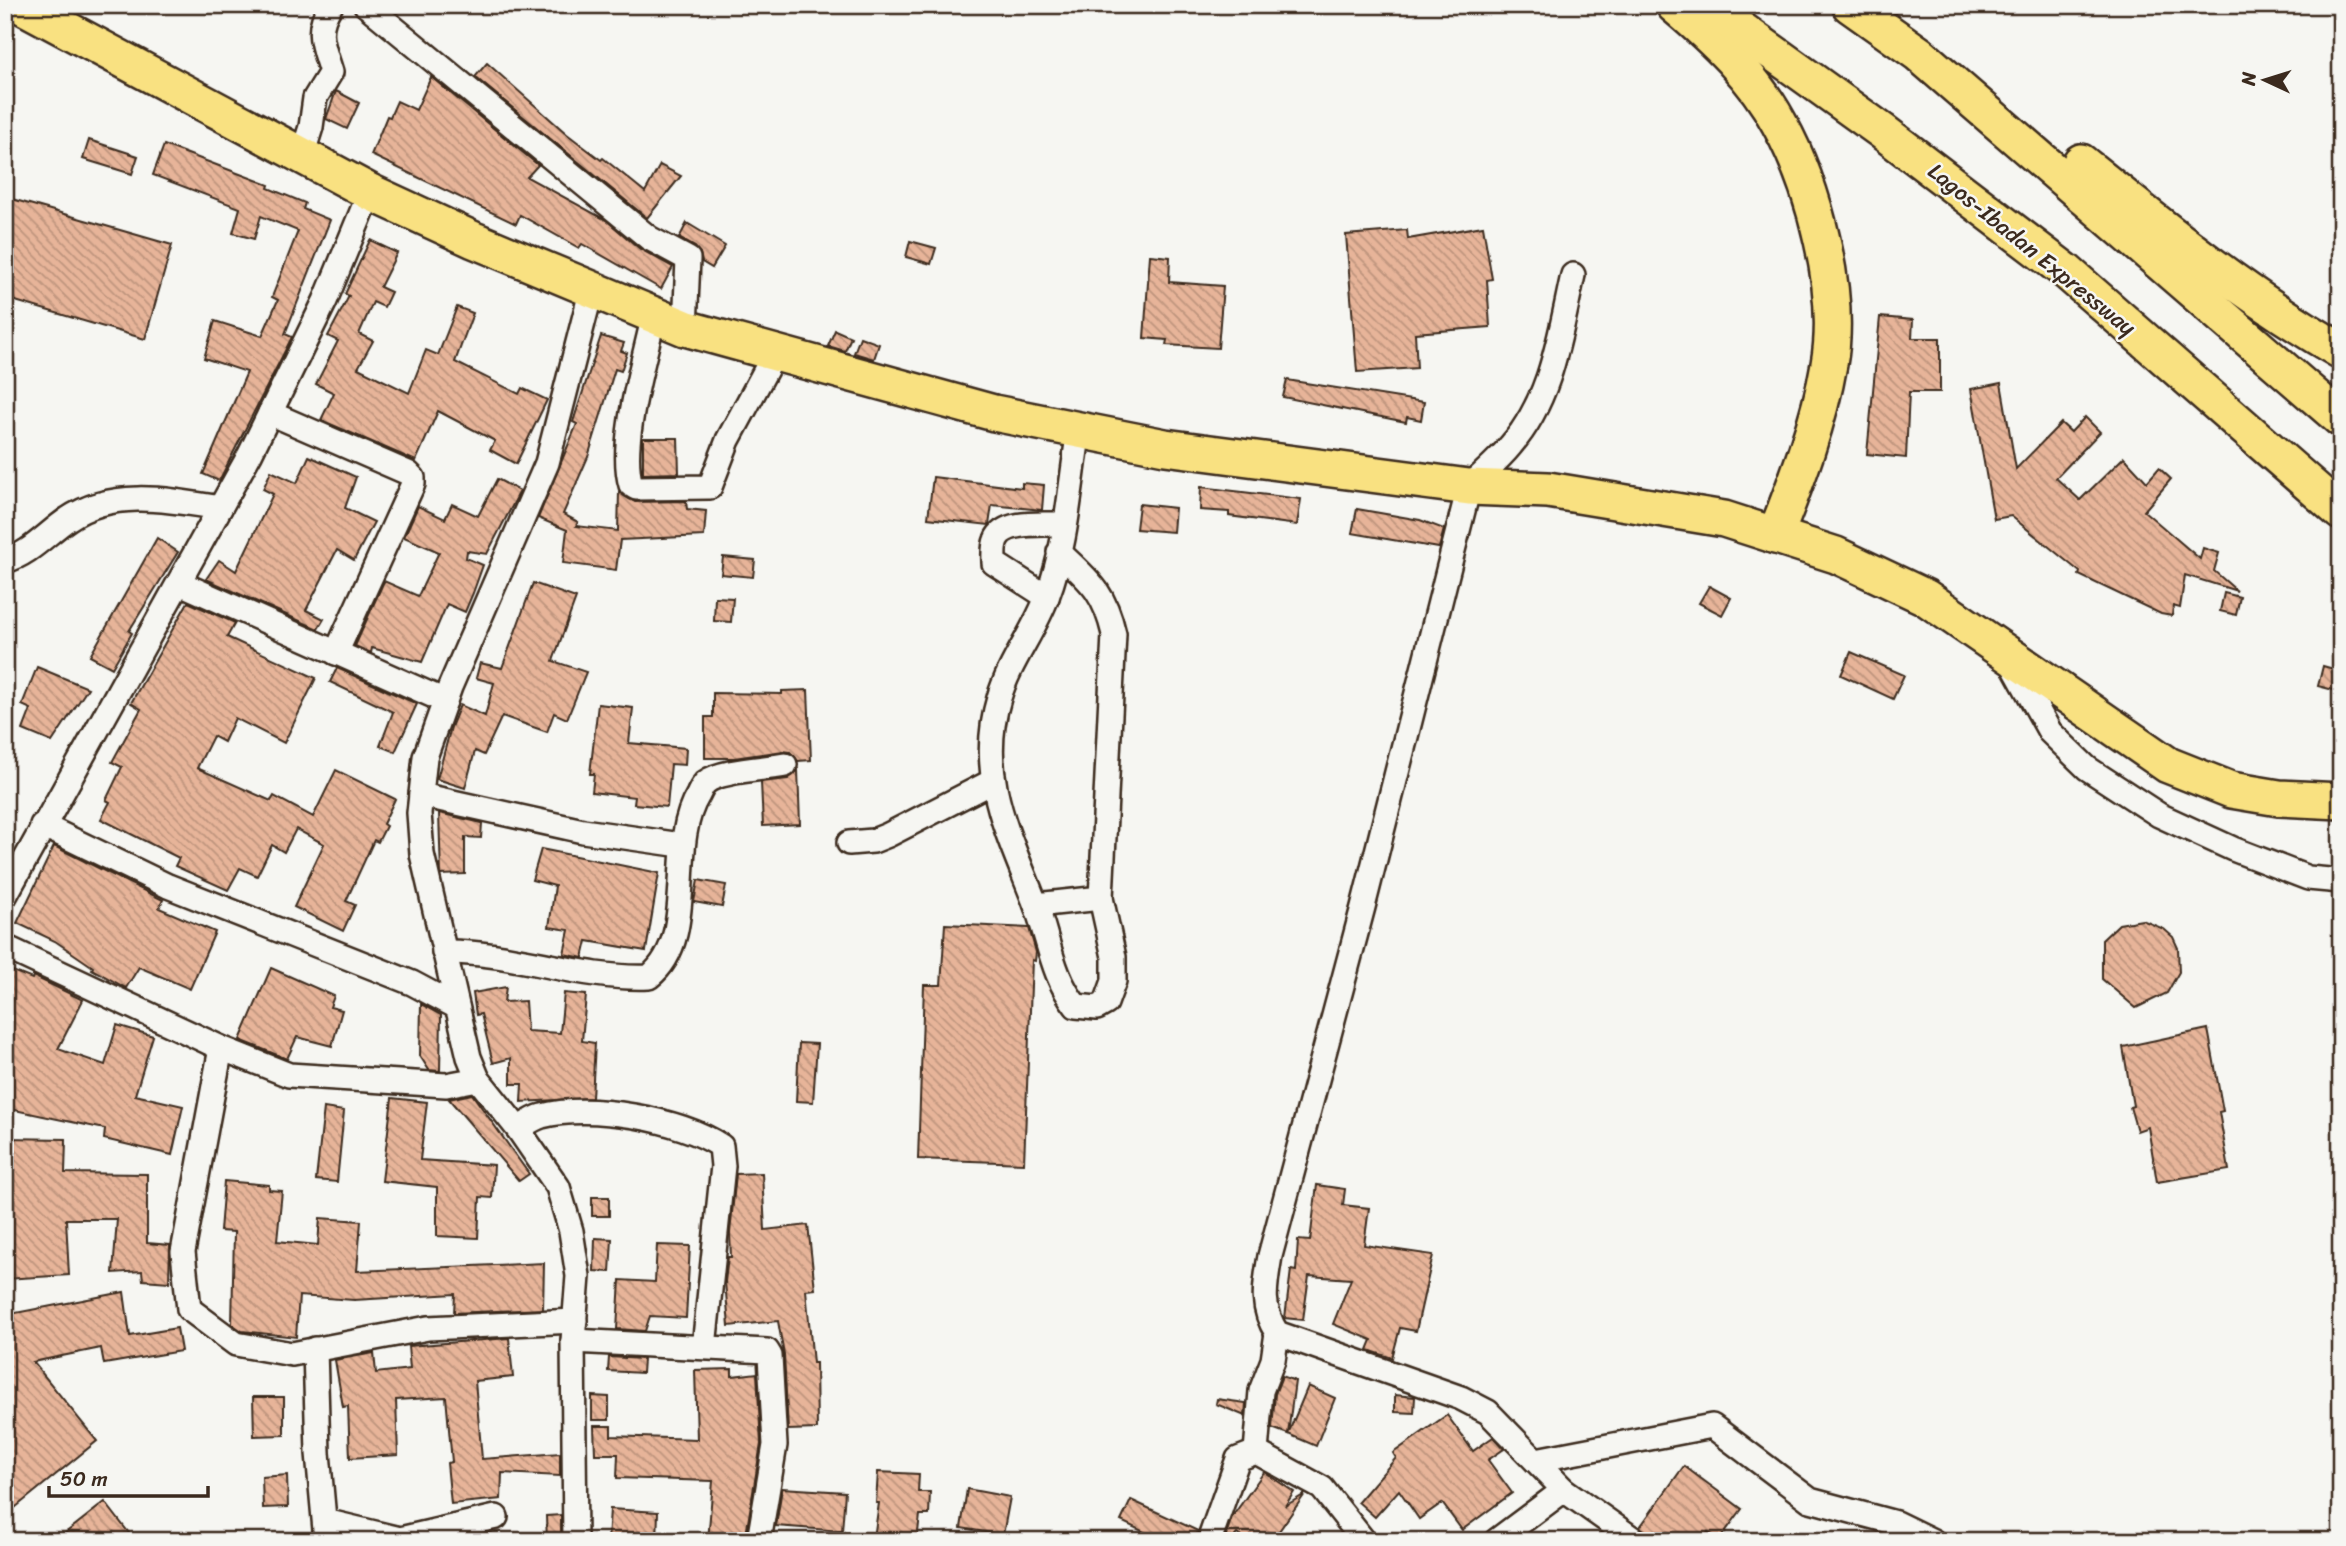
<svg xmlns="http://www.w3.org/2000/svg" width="2346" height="1546" font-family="Sriracha,sans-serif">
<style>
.building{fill:url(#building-back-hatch);stroke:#3b2a1e;stroke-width:2}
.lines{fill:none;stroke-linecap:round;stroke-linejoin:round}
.minor-casing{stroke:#3b2a1e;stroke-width:28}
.highway-casing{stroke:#3b2a1e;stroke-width:40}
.minor{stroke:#f6f6f2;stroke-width:23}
.highway{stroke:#f9e181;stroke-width:35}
.labels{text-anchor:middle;stroke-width:5;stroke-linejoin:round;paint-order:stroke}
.street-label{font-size:23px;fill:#3b2a1e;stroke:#f6f6f2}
</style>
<defs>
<pattern id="building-back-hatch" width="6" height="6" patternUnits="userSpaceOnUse" patternTransform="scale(1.75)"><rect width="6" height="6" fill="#e7b499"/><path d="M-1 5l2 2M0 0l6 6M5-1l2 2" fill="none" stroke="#bc937c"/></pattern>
</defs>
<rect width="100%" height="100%" fill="#f6f6f2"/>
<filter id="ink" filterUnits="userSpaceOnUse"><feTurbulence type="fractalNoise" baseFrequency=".0143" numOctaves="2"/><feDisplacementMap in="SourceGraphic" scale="14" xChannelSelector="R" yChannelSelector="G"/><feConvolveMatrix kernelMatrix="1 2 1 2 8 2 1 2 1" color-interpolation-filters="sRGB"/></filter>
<g filter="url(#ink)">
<g class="building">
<polygon points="487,63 567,134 601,160 603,158 645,192 660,165 681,176 647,218 475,77"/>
<polygon points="431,77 538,165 527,177 606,220 640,249 673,267 661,289 582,244 579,248 520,215 516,224 371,155 387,116 390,117 397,101 416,110"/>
<polygon points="336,91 359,103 347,129 326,119"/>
<polygon points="89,140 138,156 132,174 83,159"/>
<polygon points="164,145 269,185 268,188 305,203 303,209 330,220 285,334 292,337 219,481 203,474 247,372 204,358 215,321 262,336 278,300 272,297 298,231 261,216 254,239 233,233 240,208 153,175"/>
<polygon points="5,197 172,245 145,339 5,298"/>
<polygon points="687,223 725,246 712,268 702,262 700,253 695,247 679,238"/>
<polygon points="1483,226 1492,279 1487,280 1490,327 1415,333 1417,368 1357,372 1346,235 1407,230 1408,239"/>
<polygon points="370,240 397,253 380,287 391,292 384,307 373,302 359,334 373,341 358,368 409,393 426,350 438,355 457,307 473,313 455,362 519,394 522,388 547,400 516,464 490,450 495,441 438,411 416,461 321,420 334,393 316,384 338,341 328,336 349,296 345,294"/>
<polygon points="910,241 936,248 931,264 906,257"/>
<polygon points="1150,255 1170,257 1169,282 1223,286 1218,348 1166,345 1167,340 1144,338"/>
<polygon points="1880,317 1913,320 1912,338 1940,338 1940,392 1909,392 1906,458 1867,454"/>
<polygon points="835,330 851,337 845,351 828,346"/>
<polygon points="601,336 624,343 621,351 627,353 621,371 615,369 588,457 563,514 578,522 576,526 618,531 619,492 635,502 686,501 687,509 706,511 704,536 620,540 616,570 563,563 567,530 538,518 577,424 573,422"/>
<polygon points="860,337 879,344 874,359 854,353"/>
<polygon points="1287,380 1424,402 1421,420 1407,417 1406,422 1283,397"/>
<polygon points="2001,383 2016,469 2061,423 2071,432 2085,417 2100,432 2056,478 2080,500 2124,457 2147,482 2159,468 2171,479 2144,511 2200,559 2203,548 2219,553 2214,571 2237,591 2185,575 2180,608 2173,606 2172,616 2161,614 2079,575 2080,572 2011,516 1994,519 1971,389"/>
<polygon points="643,438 678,438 679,473 643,474"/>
<polygon points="309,456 356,477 345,508 374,522 354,560 337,550 306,610 324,619 318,629 206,579 219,560 236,571 273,494 263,489 271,471 297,483"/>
<polygon points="933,477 1022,488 1022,483 1044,485 1042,510 992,505 989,525 928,518"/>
<polygon points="497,479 520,491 487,554 467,551 466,558 483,565 473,593 465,612 447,604 422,662 372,648 371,653 355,646 384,581 418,596 439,552 404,537 418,506 445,519 452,504 478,516"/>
<polygon points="1201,487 1301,499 1297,525 1229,516 1229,512 1200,510"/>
<polygon points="1139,504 1175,508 1173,532 1136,529"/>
<polygon points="1357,509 1420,520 1444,529 1439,548 1352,533"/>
<polygon points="157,538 178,552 129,631 132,633 112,668 90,656"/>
<polygon points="723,557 755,560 753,577 721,574"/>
<polygon points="533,583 576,598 553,661 586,672 567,719 554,713 547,732 502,716 484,755 475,751 465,788 437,779 451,727 460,705 485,716 494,683 476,678 480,663 502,668"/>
<polygon points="1709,586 1731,598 1722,615 1699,603"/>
<polygon points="2224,593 2240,597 2236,615 2220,611"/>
<polygon points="715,597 733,598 731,622 714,621"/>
<polygon points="188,602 235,623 227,637 316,678 284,743 235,718 224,742 213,736 197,768 271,801 274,796 313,817 336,770 395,799 383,824 386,826 378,842 374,840 346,901 355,905 343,931 294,907 324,844 296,829 284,852 272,845 257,876 240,868 228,890 175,866 179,858 101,819 110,802 106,800 122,767 112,762 141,709 131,703"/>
<polygon points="1851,652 1904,675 1893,699 1841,675"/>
<polygon points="2323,666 2341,671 2341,692 2318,686"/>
<polygon points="37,667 88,688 52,742 23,730 31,709 22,705"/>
<polygon points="337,668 417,704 395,752 380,746 393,712 330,682"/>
<polygon points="808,690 811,760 798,761 790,752 783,751 734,758 705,758 705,717 713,717 713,693 782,694 782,691"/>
<polygon points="598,704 633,708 629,743 686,748 685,765 671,764 667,807 634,804 635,797 592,792 594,774 590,774"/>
<polygon points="798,770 800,824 763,826 761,782 788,779"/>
<polygon points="439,813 482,823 481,838 465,837 465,874 441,875"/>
<polygon points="54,846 163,900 159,908 215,932 190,989 139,967 126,988 92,969 93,967 55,941 17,923"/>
<polygon points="541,849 659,873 646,951 587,941 583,958 564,954 569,930 549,927 555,886 532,880"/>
<polygon points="698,880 726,885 722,907 694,902"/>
<polygon points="2142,920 2164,929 2173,937 2178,948 2179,972 2167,993 2136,1008 2102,979 2102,940 2119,924"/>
<polygon points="945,924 1029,928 1036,952 1035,961 1032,960 1024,1163 918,1159 924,985 941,985"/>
<polygon points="5,968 32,979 33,976 83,1000 58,1049 105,1065 117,1025 153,1036 135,1095 183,1106 172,1155 104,1139 105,1129 5,1108"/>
<polygon points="271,968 334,996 330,1007 342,1010 332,1046 297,1037 287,1059 240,1040"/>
<polygon points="506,987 504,1002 525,1001 527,1031 560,1033 564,993 586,995 582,1041 595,1043 592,1098 521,1102 522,1084 511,1084 511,1058 493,1063 481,1014 476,1015 473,993"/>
<polygon points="421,1004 441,1015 440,1071 429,1070 420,1056"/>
<polygon points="2208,1029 2223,1111 2219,1112 2229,1170 2157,1182 2148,1127 2137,1131 2130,1107 2133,1106 2123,1047"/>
<polygon points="799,1043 817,1044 813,1102 796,1101"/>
<polygon points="472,1094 529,1174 519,1181 449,1099"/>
<polygon points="392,1098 427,1102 420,1160 494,1165 492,1198 480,1197 478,1238 437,1236 437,1187 382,1181"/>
<polygon points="324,1108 344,1111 337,1182 316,1180"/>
<polygon points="5,1138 66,1139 65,1173 147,1174 147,1243 170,1245 169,1282 143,1280 142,1271 113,1273 117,1219 66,1219 69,1275 5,1279"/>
<polygon points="762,1173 765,1230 808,1225 815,1289 806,1290 813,1363 816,1363 817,1429 788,1430 784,1355 778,1321 729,1326 725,1282 728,1257 731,1257 730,1233 736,1174"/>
<polygon points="224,1181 269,1185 269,1190 282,1191 277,1241 318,1245 320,1218 361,1221 357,1271 544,1263 543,1309 454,1313 455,1294 354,1300 299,1296 296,1337 242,1331 232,1324 234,1232 220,1231"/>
<polygon points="1317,1185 1345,1189 1343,1205 1369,1208 1364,1245 1433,1255 1416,1331 1400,1328 1392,1358 1368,1350 1372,1340 1333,1324 1351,1279 1309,1276 1303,1320 1285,1318 1291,1270 1296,1271 1298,1240 1310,1241"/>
<rect x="592" y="1197" width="17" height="19"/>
<polygon points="595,1238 612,1239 610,1272 594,1271"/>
<polygon points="657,1245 690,1246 686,1318 650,1316 645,1331 617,1329 620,1280 655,1282"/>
<polygon points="124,1292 130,1336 177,1328 181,1351 104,1364 101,1348 33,1362 97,1441 5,1516 5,1412 11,1408 5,1388 5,1315"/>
<polygon points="509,1338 513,1377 475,1381 482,1459 560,1453 560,1476 502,1473 501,1499 451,1504 447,1463 452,1462 446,1397 396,1400 398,1455 350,1458 348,1406 343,1407 335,1360 374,1353 376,1373 410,1369 408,1346"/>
<polygon points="609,1357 643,1359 642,1373 608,1371"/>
<polygon points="732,1369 732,1376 757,1373 761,1444 745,1541 708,1541 713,1481 617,1478 618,1454 595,1454 594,1426 611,1426 611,1436 697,1439 695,1370"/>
<polygon points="1282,1376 1295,1381 1288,1434 1272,1428 1275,1394"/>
<polygon points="1308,1386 1335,1398 1316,1446 1288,1434"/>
<polygon points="1395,1395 1415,1397 1414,1413 1395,1412"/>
<polygon points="592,1396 609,1397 609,1420 592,1420"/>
<polygon points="253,1397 284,1397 284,1435 254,1436"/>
<polygon points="1217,1399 1246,1403 1245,1416 1216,1404"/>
<polygon points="1447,1415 1473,1451 1493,1437 1504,1449 1488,1460 1512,1493 1462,1530 1442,1503 1419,1519 1399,1490 1375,1517 1358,1502 1396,1458 1393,1453"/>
<polygon points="1684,1466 1742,1509 1719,1540 1708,1532 1702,1541 1659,1541 1640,1527"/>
<polygon points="878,1472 919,1474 918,1492 930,1492 929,1515 920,1515 917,1541 874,1538 879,1503 876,1503"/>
<polygon points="1264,1472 1294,1492 1285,1506 1305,1494 1272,1541 1246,1541 1237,1534 1232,1540 1226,1535 1232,1517"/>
<polygon points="287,1475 288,1507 263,1508 262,1477"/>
<polygon points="782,1488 845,1492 842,1531 776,1526"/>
<polygon points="967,1489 1010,1497 1003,1535 961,1528"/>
<polygon points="1131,1500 1198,1531 1195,1541 1163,1541 1121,1521"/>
<polygon points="105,1502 135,1541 55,1541"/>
<polygon points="610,1509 658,1512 657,1541 608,1541"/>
<polygon points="561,1515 561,1541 547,1541 546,1516"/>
</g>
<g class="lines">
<g class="minor-casing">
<g id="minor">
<polyline points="366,5 649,238 688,259 685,328"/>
<path d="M302,156L311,127L315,98L331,72C323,45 314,31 331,5"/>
<path d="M1573,275C1560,333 1552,398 1511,445C1499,460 1483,473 1469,487L1363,907L1270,1256C1265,1286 1260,1307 1277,1333L1461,1398L1488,1412L1564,1490L1636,1541"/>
<path d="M654,314C645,359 618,443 631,485L636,488L710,487L728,440L775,353"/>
<polyline points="270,413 408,473 413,478 413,484 336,653"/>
<path d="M1059,552C1090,581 1104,591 1114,634L1101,898L1114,957V981L1106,1003L1097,1008L1076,1006C1052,976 1049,939 1035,903C1009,835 976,775 999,698C1009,663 1034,632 1047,597C1067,545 1070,485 1079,430"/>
<path d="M5,561C30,554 47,533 68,519C112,488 171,500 220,508"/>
<polyline points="180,583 445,701"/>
<path d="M1047,597L994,563C994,556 993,547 996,540C1004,519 1046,525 1064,524"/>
<polyline points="2009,658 2050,732 2087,768 2159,815 2233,849 2308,878 2341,881"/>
<polyline points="421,795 583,831 681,845"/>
<polyline points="42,825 168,886 412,983 457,1007"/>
<polyline points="849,843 873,841 888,835 993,781"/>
<polyline points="5,896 250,454 325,301 370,192"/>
<polyline points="1036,905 1101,898"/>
<polyline points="5,947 221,1048 289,1075 446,1085 478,1079"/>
<path d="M444,952C513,951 580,980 649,977C700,937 666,847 698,795C700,791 703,784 706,782C721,770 766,769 785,765"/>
<polyline points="221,1048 183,1252 189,1309 236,1344 292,1354 428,1328 575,1321"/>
<path d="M518,1129C526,1124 534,1118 542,1116C589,1103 681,1119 721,1146L723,1166L704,1347"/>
<polyline points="573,1341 767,1351 770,1356 775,1445 759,1541"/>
<polyline points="315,1349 318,1453 326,1541"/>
<polyline points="1256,1452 1261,1391 1273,1360 1277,1333"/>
<polyline points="1536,1460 1712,1426 1810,1500 1896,1523 1933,1541"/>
<polyline points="325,1521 400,1539 496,1517"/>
<polyline points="575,1541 573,1341 578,1276 571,1231 558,1187 518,1129 478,1079 469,1057 422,854 419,813 425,757 450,687 547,463 592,288"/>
<polyline points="1209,1541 1238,1459 1256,1452 1322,1488 1364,1541"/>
<polyline points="1496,1541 1564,1490"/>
</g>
</g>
<g class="highway-casing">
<g id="highway">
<polyline points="21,5 370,192 474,240 685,328 994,413 1165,447 1469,487 1548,490 1724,519 1836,555 1925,597 2168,765 2231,790 2279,798 2341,801"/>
<path d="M1674,5C1714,39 1754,76 1779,123C1814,186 1842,292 1829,364C1819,423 1797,480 1775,536"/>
<polyline points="1707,5 1882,131 2067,272 2341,512"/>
<polyline points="1850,5 1919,54 2341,419"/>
<path d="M2081,162C2164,229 2247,297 2341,351"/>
</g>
</g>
<use href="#minor" class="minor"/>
<use href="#highway" class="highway"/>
</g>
</g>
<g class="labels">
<g class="street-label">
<text transform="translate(2032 249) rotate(39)" y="8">Lagos-Ibadan Expressway</text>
</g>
</g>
<rect width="2346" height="1546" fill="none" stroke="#f6f6f2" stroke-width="28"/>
<rect x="14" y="14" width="2318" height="1518" fill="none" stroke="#3b2a1e" stroke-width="2.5" filter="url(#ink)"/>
<g transform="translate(2265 80) rotate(274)" stroke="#f6f6f2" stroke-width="5" paint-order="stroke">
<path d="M0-5L12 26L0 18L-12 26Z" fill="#3b2a1e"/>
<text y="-10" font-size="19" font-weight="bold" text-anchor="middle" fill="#3b2a1e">N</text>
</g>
<path d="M49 1486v10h159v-10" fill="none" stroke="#3b2a1e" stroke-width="3.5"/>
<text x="60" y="1486" font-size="21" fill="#3b2a1e" stroke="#f6f6f2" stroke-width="5" paint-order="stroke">50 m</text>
</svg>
